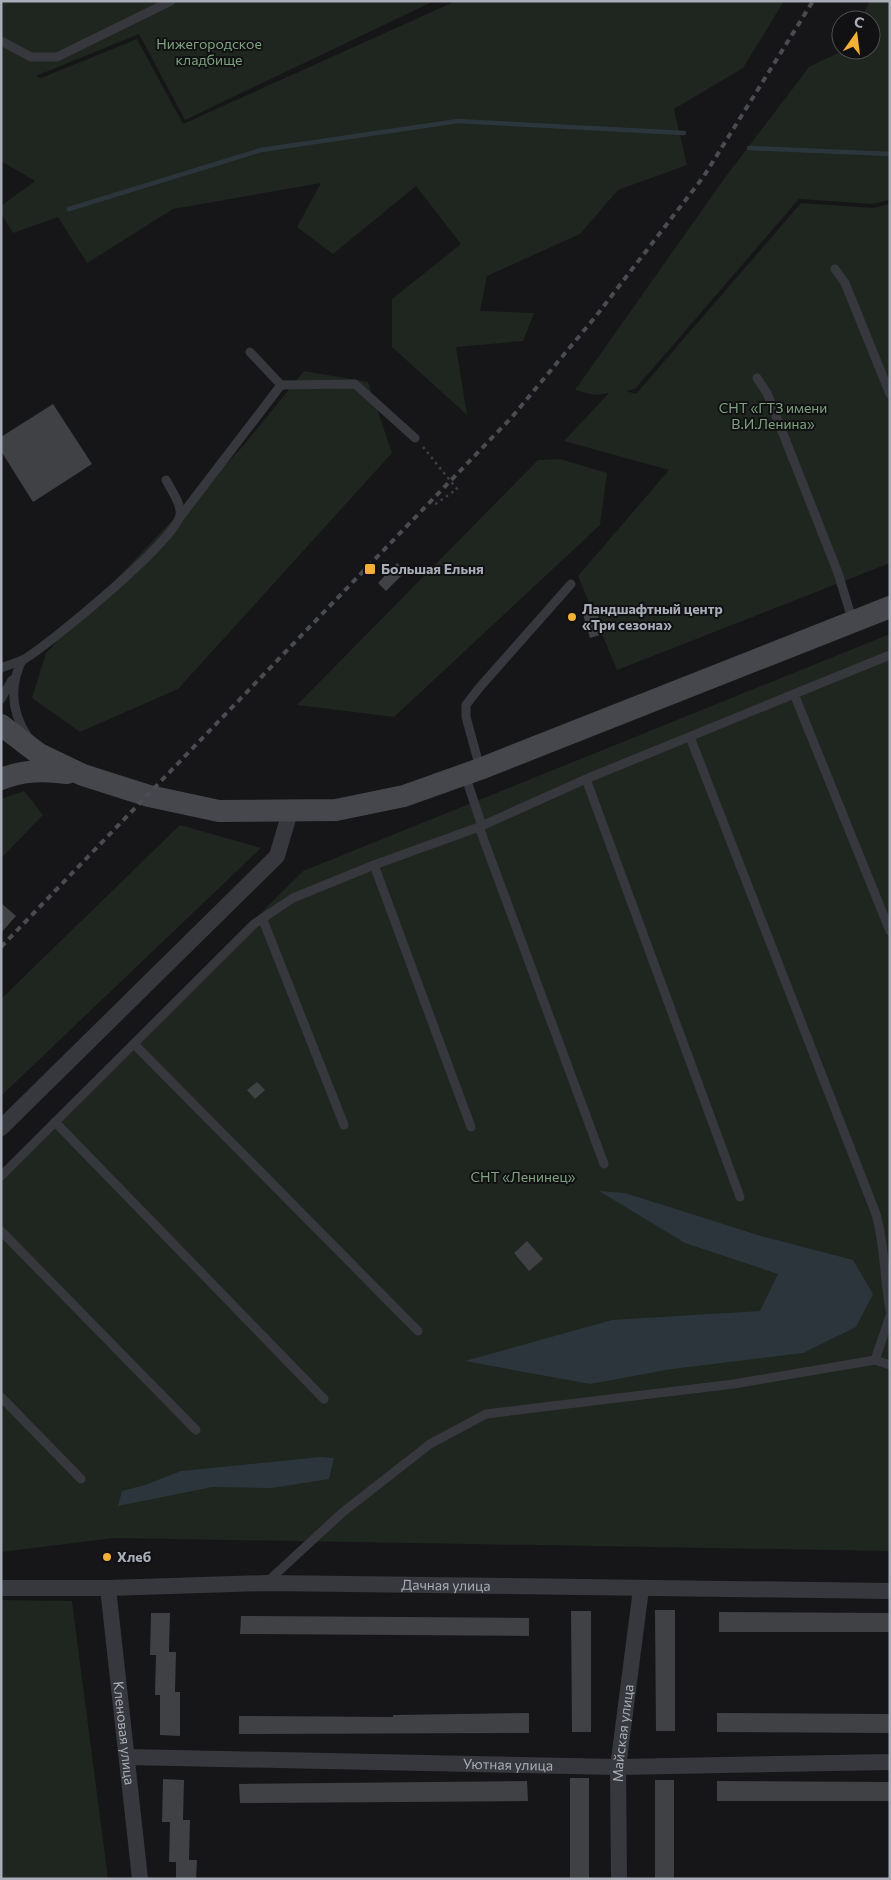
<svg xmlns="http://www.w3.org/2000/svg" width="891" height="1880" font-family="Commissioner,sans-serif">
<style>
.green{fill:#1e261f}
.water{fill:#2c353c}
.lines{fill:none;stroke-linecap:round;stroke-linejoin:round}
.stream{stroke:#2c353c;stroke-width:4.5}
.building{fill:#404145}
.path{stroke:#3d3f44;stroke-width:2.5;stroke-dasharray:2.5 4;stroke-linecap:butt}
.service{stroke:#37383d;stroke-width:9}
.minor{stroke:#37383d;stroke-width:16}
.secondary{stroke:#45474d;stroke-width:22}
.rail{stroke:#4a4c52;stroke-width:4;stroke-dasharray:6 5;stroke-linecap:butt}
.poi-dot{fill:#f2b134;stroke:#111113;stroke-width:2}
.labels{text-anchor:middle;stroke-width:4;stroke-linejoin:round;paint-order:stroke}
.park-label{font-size:14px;fill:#7fa381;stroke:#111113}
.poi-label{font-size:14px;font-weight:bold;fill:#a8adb8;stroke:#111113;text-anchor:start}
.street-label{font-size:14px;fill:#a8adb8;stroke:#111113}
</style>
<rect width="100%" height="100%" fill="#161618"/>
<g class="green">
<polygon points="1,1 434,1 185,120 139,34 36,76 41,78 137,39 183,124 456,1 784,1 743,68 674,109 687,165 618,190 580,234 487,276 480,311 534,313 523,341 456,347 467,415 392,347 392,299 461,244 416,186 333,254 297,227 321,183 173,209 87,263 58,217 13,233 1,213 1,206 35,181 1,161"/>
<polygon points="870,1 890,1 890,200 872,204 799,199 635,389 626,391 636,394 801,203 872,208 890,204 890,563 617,670 578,576 669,470 564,441 609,393 594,395 575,390 724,179 809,67 844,50 871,50 871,20 860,20"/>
<polygon points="304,371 368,382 392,453 178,689 80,732 32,698 46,653 243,446"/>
<polygon points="560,459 607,473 600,525 394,717 297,705 538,460"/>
<polygon points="890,634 890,1551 114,1538 1,1552 1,1172 303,871"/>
<polygon points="24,791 43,815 1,858 1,799"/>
<polygon points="180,825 261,848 1,1096 1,999"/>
<polygon points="1,1600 72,1601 108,1879 1,1879"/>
</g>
<g class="water">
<polygon points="599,1191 625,1193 761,1236 853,1260 873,1294 856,1327 803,1353 672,1369 590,1384 465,1361 612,1320 760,1311 778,1274 685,1243"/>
<polygon points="320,1457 334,1458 329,1479 272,1488 212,1487 118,1506 122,1491 145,1485 181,1471"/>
</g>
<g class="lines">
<g class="stream">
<polyline points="749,148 890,154"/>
<polyline points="69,209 261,150 458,121 684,133"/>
</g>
</g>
<g class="building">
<polygon points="53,404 92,464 33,502 1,451 1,437"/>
<polygon points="397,563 406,571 386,591 378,583"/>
<polygon points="596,610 603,634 590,638 583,614"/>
<polygon points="1,903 16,916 1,933"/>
<polygon points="257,1082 265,1090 255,1099 247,1090"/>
<polygon points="527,1241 543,1259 529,1271 514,1253"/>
<polygon points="655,1610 675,1610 675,1731 656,1731"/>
<polygon points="571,1611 591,1611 591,1732 572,1732"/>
<polygon points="719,1612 890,1613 890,1632 719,1632"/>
<polygon points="151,1613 170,1613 169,1652 176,1652 175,1692 180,1692 180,1736 160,1735 160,1695 155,1695 156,1655 150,1655"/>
<polygon points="241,1616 529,1618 529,1636 240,1634"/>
<polygon points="529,1713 529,1733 239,1734 239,1716 393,1717 393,1715"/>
<polygon points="717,1713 890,1714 890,1733 717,1732"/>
<rect x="570" y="1778" width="19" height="101"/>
<polygon points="163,1779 184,1780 183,1820 190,1820 189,1860 197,1860 196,1879 176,1879 176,1862 169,1862 170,1822 162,1822"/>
<rect x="655" y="1780" width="19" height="99"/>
<polygon points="527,1781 528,1801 240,1803 239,1784"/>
<polygon points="717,1781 890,1782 890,1801 717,1801"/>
</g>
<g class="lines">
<polyline class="path" points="423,447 457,489 434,505"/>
<g class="service">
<polyline points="1,41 31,57 57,57 171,1"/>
<polyline points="835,269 845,283 890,394"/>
<polyline points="250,352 281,385"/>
<polyline points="757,378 767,393 838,573 853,622"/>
<polyline points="180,517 281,385 355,384 415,438"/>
<polyline points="890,655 794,694 890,931"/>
<path d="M22,660C9,687 11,712 28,737"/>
<path d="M1,668C8,665 16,663 23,660C49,645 176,540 180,515C182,504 171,490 166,480"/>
<polyline points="1,699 12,680"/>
<path d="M690,737L876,1214C885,1245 884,1278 890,1310"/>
<polyline points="480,768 466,717 466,705 479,688 571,584"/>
<polyline points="465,775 482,826"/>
<polyline points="586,779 740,1197"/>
<polyline points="479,827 604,1164"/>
<polyline points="374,865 471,1127"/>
<polyline points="263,920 344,1125"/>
<polyline points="134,1044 418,1331"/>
<polyline points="55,1122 324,1399"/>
<polyline points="1,1176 254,924 293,898 374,865 479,827 586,779 794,694"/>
<polyline points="1,1231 196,1430"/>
<polyline points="890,1316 875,1360 890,1365"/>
<polyline points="1,1397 81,1479"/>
<polyline points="267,1582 343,1512 430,1444 486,1414 734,1384 875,1360"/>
</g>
<g class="minor">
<polyline points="1,1128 277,856 290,812"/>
<path id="s1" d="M1,1588H108L267,1583L890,1591"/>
<path id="s2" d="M108,1588L140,1879"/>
<path id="s3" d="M127,1757L618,1767L890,1762"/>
<path id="s4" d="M619,1879L618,1767L641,1589"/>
</g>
<g class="secondary">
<polyline points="1,725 39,754 83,775 149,796 219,811 336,810 404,796 480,769 890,607"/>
<path d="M1,779C23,770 44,770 67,773"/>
</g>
<polyline class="rail" points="1,947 512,417 596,316 704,176 813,1"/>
</g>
<g class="poi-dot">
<rect x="364" y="563" width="12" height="12" rx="2.5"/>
<circle cx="572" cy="617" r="5"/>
<circle cx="107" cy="1557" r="5"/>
</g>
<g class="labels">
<g class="park-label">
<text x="209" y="49">Нижегородское<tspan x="209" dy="16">кладбище</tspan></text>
<text x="773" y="413">СНТ «ГТЗ имени<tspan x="773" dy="16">В.И.Ленина»</tspan></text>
<text x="523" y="1182">СНТ «Ленинец»</text>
</g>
<g class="poi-label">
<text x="381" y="574">Большая Ельня</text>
<text x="582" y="614">Ландшафтный центр<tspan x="582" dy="16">«Три сезона»</tspan></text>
<text x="117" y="1562">Хлеб</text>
</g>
<g class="street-label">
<text dy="5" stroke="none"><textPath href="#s1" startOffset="445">Дачная улица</textPath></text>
<text dy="5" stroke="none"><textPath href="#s2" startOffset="146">Кленовая улица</textPath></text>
<text dy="5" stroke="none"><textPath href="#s4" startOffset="146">Майская улица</textPath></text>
<text dy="5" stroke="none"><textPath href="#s3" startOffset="381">Уютная улица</textPath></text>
</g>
</g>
<rect width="891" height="1880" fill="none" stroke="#a8adb8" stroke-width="5"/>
<g transform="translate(856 35) rotate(14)"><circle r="24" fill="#111113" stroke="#4d4f55"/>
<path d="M0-4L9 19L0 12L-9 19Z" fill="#f2b134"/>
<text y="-8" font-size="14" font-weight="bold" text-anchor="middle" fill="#a8adb8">С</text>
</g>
</svg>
